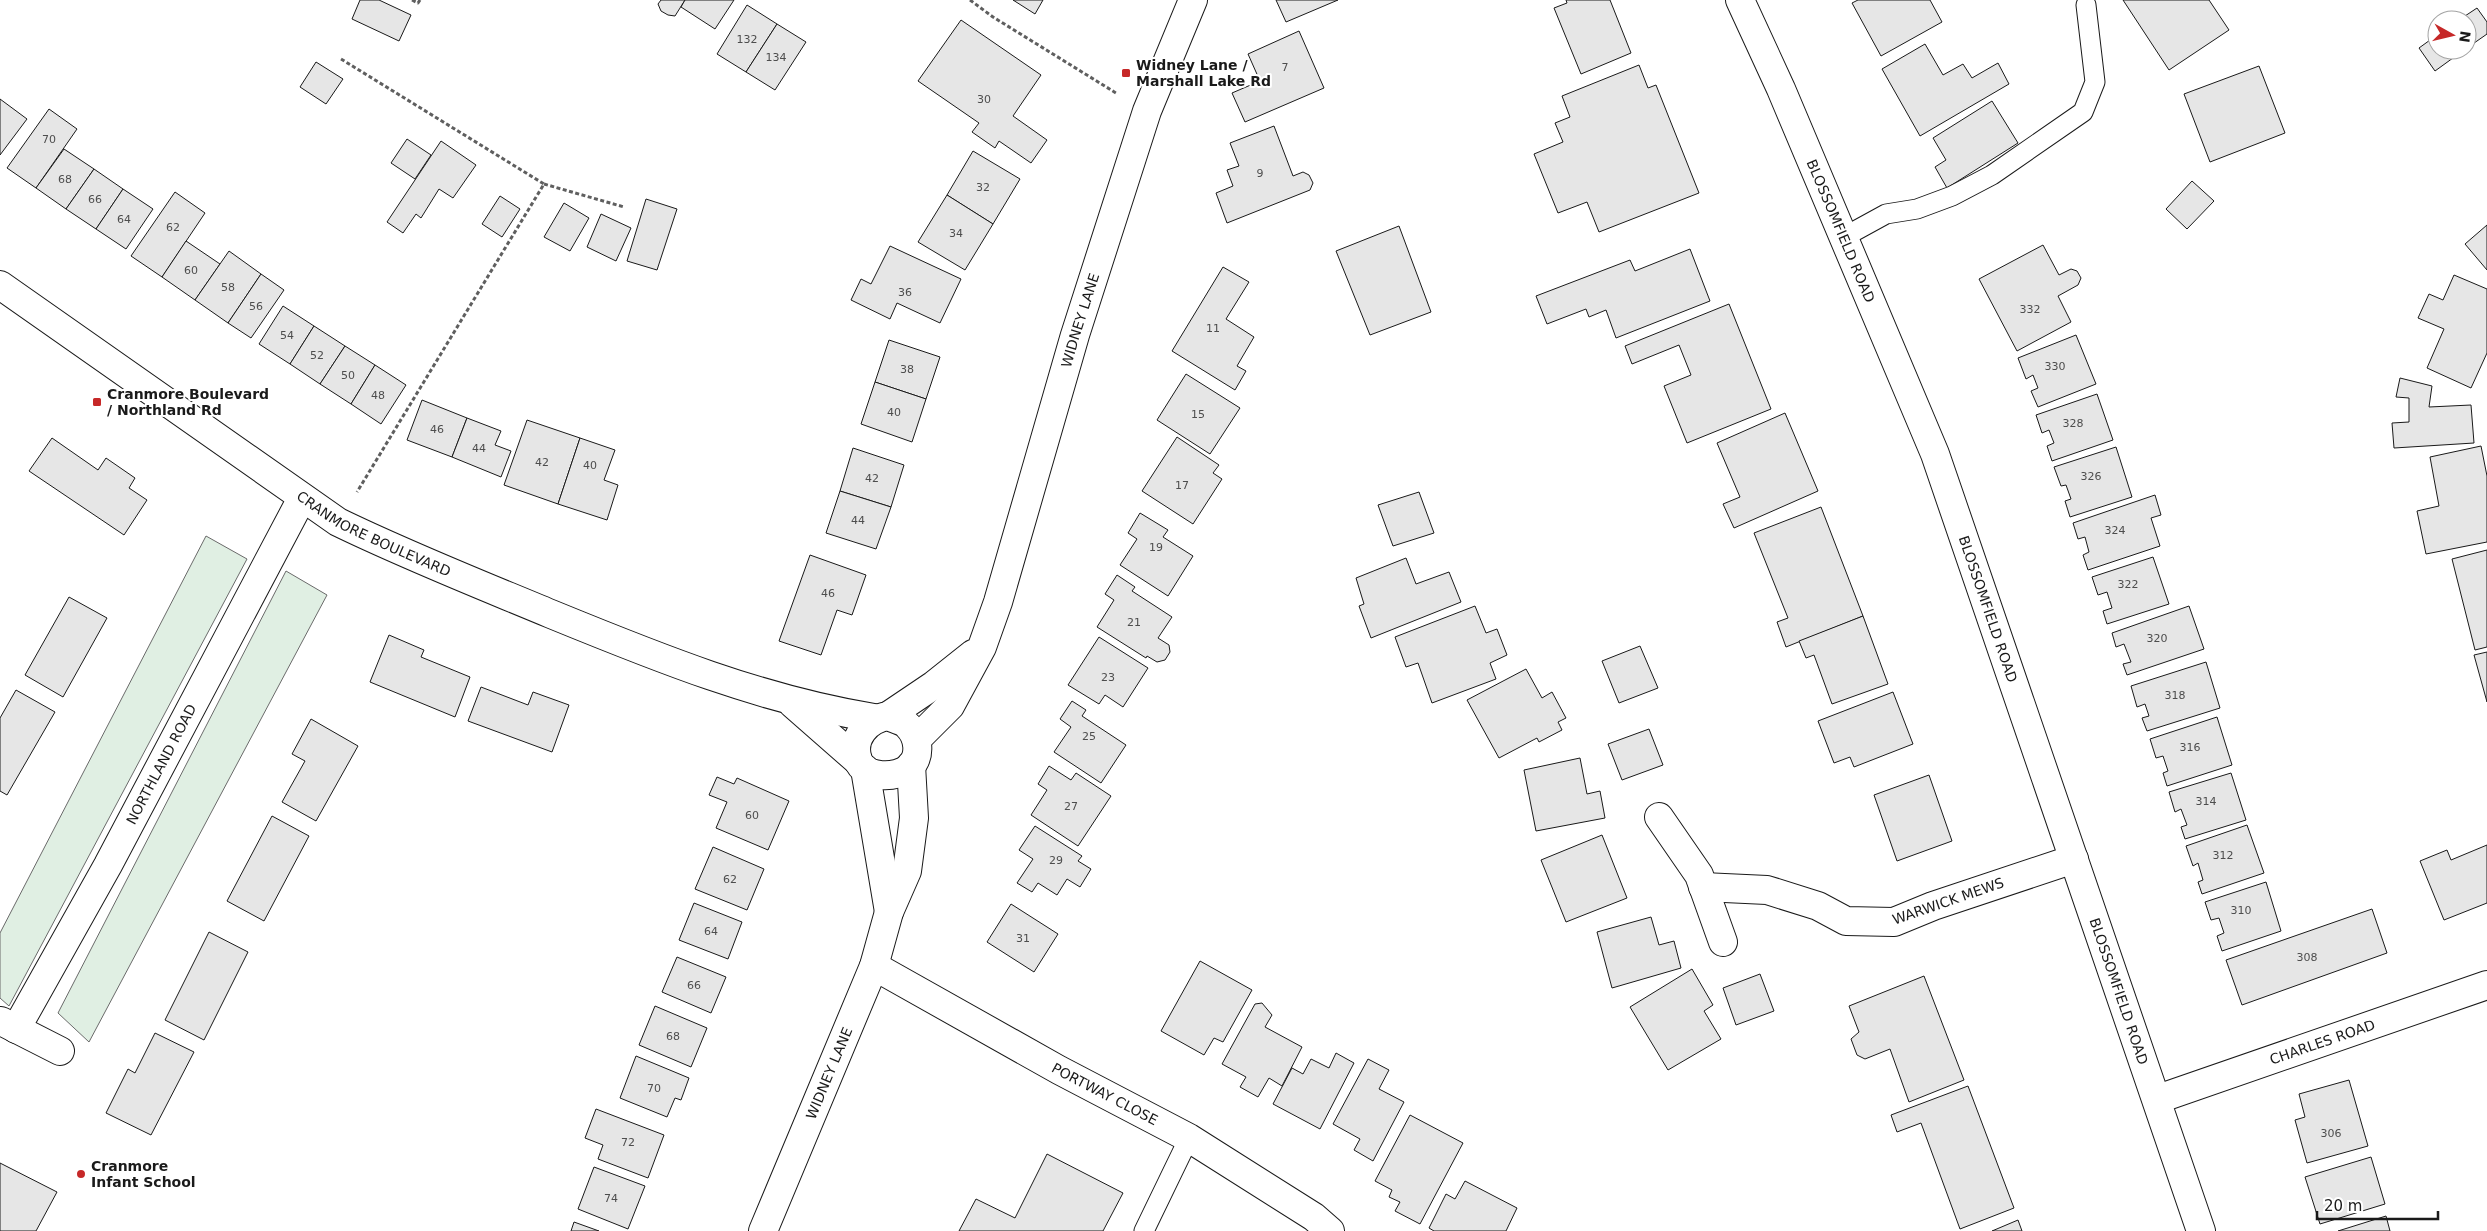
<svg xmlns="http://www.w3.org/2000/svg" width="2487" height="1231" font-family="'DejaVu Sans',sans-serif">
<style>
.green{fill:#e0efe3;stroke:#6a6a6a}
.building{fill:#e6e6e6;stroke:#1a1a1a}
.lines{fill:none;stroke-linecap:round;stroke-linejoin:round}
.lane-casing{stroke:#1a1a1a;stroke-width:21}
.street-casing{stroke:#1a1a1a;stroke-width:30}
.secondary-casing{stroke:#1a1a1a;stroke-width:30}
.path{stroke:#5f5f5f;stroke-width:3;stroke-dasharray:4 2.5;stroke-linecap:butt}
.lane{stroke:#fff;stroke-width:19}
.street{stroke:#fff;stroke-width:28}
.secondary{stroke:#fff;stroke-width:28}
.poi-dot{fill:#c62828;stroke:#fff;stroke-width:2}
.labels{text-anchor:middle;stroke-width:4;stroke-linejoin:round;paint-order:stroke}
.number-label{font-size:11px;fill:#4d4d4d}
.poi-label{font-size:14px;font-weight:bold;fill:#1a1a1a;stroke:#fff;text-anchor:start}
.street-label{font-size:14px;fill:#1a1a1a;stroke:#fff}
</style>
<rect width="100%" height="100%" fill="#fff"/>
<g class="green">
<polygon points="206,536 247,559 9,1006 0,998 0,933"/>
<polygon points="286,571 327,595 89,1042 58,1013"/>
</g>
<g class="building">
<polygon points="360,0 379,0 411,15 399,41 352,19"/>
<polygon points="661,0 685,0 675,16 668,15 661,11 658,4"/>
<polygon points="685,0 734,0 715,29 681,7"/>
<polygon points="1013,0 1043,0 1035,14"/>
<polygon points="1276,0 1338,0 1286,22"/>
<polygon points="1566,0 1610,0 1631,53 1581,74 1554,8 1567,3"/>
<polygon points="1858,0 1930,0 1942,22 1881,56 1852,3"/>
<polygon points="2123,0 2209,0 2229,30 2169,70"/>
<polygon points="747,5 777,24 746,72 717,54"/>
<polygon points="2477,8 2487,22 2487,34 2467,48 2467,20 2459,20"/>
<polygon points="961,20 1041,75 1013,116 1047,140 1031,163 999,141 995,148 972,132 979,123 918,81"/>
<polygon points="777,24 806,42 775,90 746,72"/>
<polygon points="1299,31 1324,88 1245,122 1232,93 1260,81 1248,54"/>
<polygon points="2437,35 2437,50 2464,50 2435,71 2419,48"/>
<polygon points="1925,44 1943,75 1963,64 1972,78 1998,63 2009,84 1920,136 1882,69"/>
<polygon points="316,62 343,79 326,104 300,87"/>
<polygon points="1639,65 1648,88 1656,85 1699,193 1599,232 1587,202 1558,213 1534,154 1563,142 1555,123 1570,117 1562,96"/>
<polygon points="2259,66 2285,133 2210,162 2184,94"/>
<polygon points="0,99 27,119 0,155"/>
<polygon points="1992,101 2018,143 1947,188 1935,167 1946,160 1933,138"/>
<polygon points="49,109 77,129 36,188 7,168"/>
<polygon points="1274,126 1293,176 1303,172 1309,175 1313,183 1310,190 1227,223 1216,193 1233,186 1227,170 1239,166 1230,143"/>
<polygon points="407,139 431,155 415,179 391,163"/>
<polygon points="441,141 476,165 453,198 439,189 421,218 416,214 403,233 387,222"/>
<polygon points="64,149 94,169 66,209 36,188"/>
<polygon points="973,151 1020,179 993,224 947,195"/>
<polygon points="94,169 123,189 96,229 66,209"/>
<polygon points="2192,181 2214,201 2187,229 2166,209"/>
<polygon points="123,189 153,209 126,249 96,229"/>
<polygon points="175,192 205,213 162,277 131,256"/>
<polygon points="947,195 993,224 965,270 918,242"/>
<polygon points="500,196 520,209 502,237 482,224"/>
<polygon points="646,199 677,209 657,270 627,261"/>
<polygon points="564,203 589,218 570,251 544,237"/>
<polygon points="601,214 631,228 616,261 587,247"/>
<polygon points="2487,225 2487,270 2465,244"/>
<polygon points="1399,226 1431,312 1370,335 1336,251"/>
<polygon points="186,241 220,264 195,300 162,277"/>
<polygon points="2043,245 2059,275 2071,269 2077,271 2081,278 2078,285 2058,296 2071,322 2017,351 1979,279"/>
<polygon points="890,246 961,279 940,323 897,303 890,319 851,300 861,279 871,284"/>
<polygon points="1690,249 1710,301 1616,338 1606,310 1589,317 1586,309 1547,324 1536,296 1630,260 1635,271"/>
<polygon points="229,251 261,274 228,323 195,300"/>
<polygon points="1223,267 1249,282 1226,319 1254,337 1237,366 1246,371 1235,390 1172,351"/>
<polygon points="261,274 284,290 251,338 228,323"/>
<polygon points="2454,275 2487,289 2487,353 2471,388 2427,368 2444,329 2418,318 2429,294 2443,300"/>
<polygon points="1729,304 1771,409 1687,443 1664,386 1691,375 1679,345 1632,364 1625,346"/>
<polygon points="283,306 314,326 290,364 259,344"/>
<polygon points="314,326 345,346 320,384 290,364"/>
<polygon points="2076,335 2096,384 2038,407 2031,391 2038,388 2033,375 2026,379 2018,358"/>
<polygon points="889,340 940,357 926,399 875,382"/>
<polygon points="345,346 375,365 351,404 320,384"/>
<polygon points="375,365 406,385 381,424 351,404"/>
<polygon points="1186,374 1240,408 1210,454 1157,420"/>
<polygon points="2400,378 2432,386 2429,407 2471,405 2474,443 2394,448 2392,423 2409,422 2409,398 2396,397"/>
<polygon points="875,382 926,399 912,442 861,424"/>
<polygon points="2097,394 2113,440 2052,461 2047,446 2054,443 2049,430 2042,433 2036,415"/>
<polygon points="422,400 467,418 452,457 407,440"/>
<polygon points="1785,413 1818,491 1734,528 1723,504 1740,497 1717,443"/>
<polygon points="467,418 501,431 495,445 511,451 501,477 452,457"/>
<polygon points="527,420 580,438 558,504 504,485"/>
<polygon points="1177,437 1219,465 1213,473 1222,479 1193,524 1142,491"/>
<polygon points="52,438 98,470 106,458 135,478 129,488 147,500 124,535 29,471"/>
<polygon points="580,438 615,450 604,480 618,485 607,520 558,504"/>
<polygon points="2481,446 2487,476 2487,542 2426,554 2417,511 2439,506 2430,457"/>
<polygon points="2116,447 2132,497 2070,517 2065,501 2071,499 2066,485 2061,486 2054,467"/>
<polygon points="853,448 904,465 891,507 840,491"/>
<polygon points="840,491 891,507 876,549 826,533"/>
<polygon points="1419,492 1434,533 1393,546 1378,505"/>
<polygon points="2155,495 2161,515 2151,518 2160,546 2088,570 2083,555 2089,552 2085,537 2078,539 2073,523"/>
<polygon points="1821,507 1863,616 1786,647 1777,622 1788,618 1754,533"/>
<polygon points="1140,513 1168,530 1163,537 1193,556 1168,596 1120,565 1137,539 1128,533"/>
<polygon points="2487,550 2487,647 2475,650 2452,559"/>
<polygon points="810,555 866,575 852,615 837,610 821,655 779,641"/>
<polygon points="2153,557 2169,604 2107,624 2103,611 2112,608 2107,592 2098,595 2092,577"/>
<polygon points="1406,558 1416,584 1449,572 1461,602 1371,638 1359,606 1364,604 1356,578"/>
<polygon points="1117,575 1135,587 1132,591 1172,617 1158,638 1169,645 1170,652 1165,660 1157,662 1147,656 1146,658 1097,627 1114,600 1105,594"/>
<polygon points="69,597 107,618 63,697 25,675"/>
<polygon points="1475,606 1486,633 1497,629 1507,655 1490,663 1496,679 1432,703 1418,663 1406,667 1395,637"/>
<polygon points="2189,606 2204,649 2127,675 2123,664 2131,662 2124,644 2116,647 2112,633"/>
<polygon points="1863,616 1888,684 1832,704 1814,655 1806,658 1799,641"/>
<polygon points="389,635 424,650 421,657 470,677 455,717 370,682"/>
<polygon points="1099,637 1148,668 1123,707 1105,695 1099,704 1068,685"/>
<polygon points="1640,646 1658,688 1619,703 1602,661"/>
<polygon points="2487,652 2487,702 2474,655"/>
<polygon points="2206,662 2220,708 2147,731 2142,718 2149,716 2145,704 2137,707 2131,686"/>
<polygon points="1526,669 1542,698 1552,692 1566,718 1558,722 1562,730 1539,742 1537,738 1499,758 1467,700"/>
<polygon points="481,687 528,705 533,692 569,705 552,752 468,721"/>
<polygon points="16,690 55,712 7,795 0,791 0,718"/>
<polygon points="1893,692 1913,744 1854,767 1850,757 1834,763 1818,721"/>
<polygon points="1072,701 1086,710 1082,716 1126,745 1101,783 1054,752 1071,727 1060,719"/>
<polygon points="2217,717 2232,765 2167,786 2163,773 2168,771 2163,756 2156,758 2150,739"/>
<polygon points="311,719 358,746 316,821 282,802 305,761 292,754"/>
<polygon points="1649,729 1663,765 1622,780 1608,744"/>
<polygon points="1580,758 1587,794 1600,791 1605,818 1536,831 1524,770"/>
<polygon points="1049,766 1071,780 1076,773 1111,796 1078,846 1031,815 1047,790 1038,784"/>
<polygon points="2231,773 2246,820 2185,839 2181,827 2187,825 2181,809 2175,812 2169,792"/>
<polygon points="1929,775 1952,841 1897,861 1874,795"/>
<polygon points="717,777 734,784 737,778 789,801 768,850 716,828 727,802 709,795"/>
<polygon points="272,816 309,836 264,921 227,901"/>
<polygon points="2247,825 2264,873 2202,894 2198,882 2203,880 2198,863 2193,866 2186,846"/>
<polygon points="1035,826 1082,856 1078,861 1091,869 1080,887 1067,879 1057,895 1038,883 1032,892 1017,883 1033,859 1019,850"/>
<polygon points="1602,835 1627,898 1566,922 1541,860"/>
<polygon points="2487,845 2487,903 2444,920 2420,861 2447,850 2451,860"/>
<polygon points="713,847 764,869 747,910 695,889"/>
<polygon points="2266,882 2281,931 2222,951 2217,936 2224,933 2219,918 2211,920 2205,902"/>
<polygon points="694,903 742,922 728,959 679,940"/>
<polygon points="1011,904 1058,934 1034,972 987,942"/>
<polygon points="2372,909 2387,953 2242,1005 2226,960"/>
<polygon points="1651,917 1659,945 1674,941 1681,968 1612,988 1597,932"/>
<polygon points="209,932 248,952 204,1040 165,1020"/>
<polygon points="677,957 726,977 711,1013 662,992"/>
<polygon points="1200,961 1252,990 1223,1042 1214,1038 1204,1055 1161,1031"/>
<polygon points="1692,969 1713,1005 1704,1011 1721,1039 1668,1070 1630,1007"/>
<polygon points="1760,974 1774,1011 1736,1025 1723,988"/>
<polygon points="1924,976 1964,1080 1909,1102 1890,1049 1865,1059 1857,1055 1851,1039 1859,1032 1849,1006"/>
<polygon points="1262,1003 1272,1015 1265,1027 1302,1047 1282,1086 1269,1078 1258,1097 1240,1087 1246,1077 1222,1064 1255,1004"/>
<polygon points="655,1006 707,1028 691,1067 639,1045"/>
<polygon points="155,1033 194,1052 151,1135 106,1113 128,1069 135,1073"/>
<polygon points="1336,1053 1354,1063 1320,1129 1273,1104 1292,1068 1303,1074 1311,1059 1329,1068"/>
<polygon points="636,1056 689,1078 681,1100 675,1098 667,1117 620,1098"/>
<polygon points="1368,1059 1389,1070 1379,1089 1404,1102 1373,1161 1354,1150 1360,1139 1333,1124"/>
<polygon points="2349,1080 2368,1146 2307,1163 2295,1120 2305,1117 2299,1094"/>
<polygon points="1968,1086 2014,1208 1960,1229 1921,1123 1897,1132 1891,1115"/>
<polygon points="596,1109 664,1135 648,1178 598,1159 603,1145 585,1138"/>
<polygon points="1410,1115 1463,1143 1420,1224 1395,1211 1400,1202 1389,1197 1392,1190 1375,1181"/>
<polygon points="1047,1154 1123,1193 1103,1231 959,1231 976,1199 1015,1218"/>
<polygon points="2371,1157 2385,1204 2320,1224 2305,1177"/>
<polygon points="0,1163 57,1192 36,1231 0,1231"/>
<polygon points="594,1167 645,1186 628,1229 578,1209"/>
<polygon points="1465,1181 1517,1208 1506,1231 1434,1231 1429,1228 1446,1194 1455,1199"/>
<polygon points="2386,1216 2390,1231 2338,1231"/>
<polygon points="2018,1220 2022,1231 1992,1231"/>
<polygon points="574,1222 599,1231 571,1231"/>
</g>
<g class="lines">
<g class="lane-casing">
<g id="lane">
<polyline points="1844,237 1886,214 1917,209 1952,196 1992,175 2083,112 2095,82 2086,5"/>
<polyline points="1144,1231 1189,1138"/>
</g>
</g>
<g class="street-casing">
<g id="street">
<polyline points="1659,817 1699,875 1723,942"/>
<polyline points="1703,887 1767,890 1818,906 1846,921 1894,922 1933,906 2074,859"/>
<path id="s1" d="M874,966L1059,1070L1189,1138L1314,1217L1330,1231"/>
<polyline points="1,1021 60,1051"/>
<path id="s2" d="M16,1029L108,865L302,498"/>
<path id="s3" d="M2158,1099L2487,985"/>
</g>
</g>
<g class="secondary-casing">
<g id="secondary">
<path id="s4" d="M1740,0L1781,89L1935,454L2201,1231"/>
<path id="s5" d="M0,285L338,522C408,556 479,584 551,614C656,657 762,700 874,718"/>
<polyline points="793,704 858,761"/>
<path d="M888,716C894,719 904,721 908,726C919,737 921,756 910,767C897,779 864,779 858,760C850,738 868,719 888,716Z"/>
<polyline points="888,716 934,685 973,654"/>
<path id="s6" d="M917,739L950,706L982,647L998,602L1075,335L1147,111L1193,0"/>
<polyline points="865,769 889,912"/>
<path id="s7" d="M763,1231L874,966L889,912L907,871L914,818L911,765"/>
</g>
</g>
<g class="path">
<polyline points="412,0 418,3 420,0"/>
<polyline points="970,0 993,17 1116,93"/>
<polyline points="341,59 544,184 357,492"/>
<polyline points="544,184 624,207"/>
</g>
<use href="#lane" class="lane"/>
<use href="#street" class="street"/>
<use href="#secondary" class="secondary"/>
</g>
<g class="poi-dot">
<rect x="1121" y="68" width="10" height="10" rx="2.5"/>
<rect x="92" y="397" width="10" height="10" rx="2.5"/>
<circle cx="81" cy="1174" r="5"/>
</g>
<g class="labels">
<g class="number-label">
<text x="747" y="43">132</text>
<text x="776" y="61">134</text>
<text x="1285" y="71">7</text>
<text x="984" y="103">30</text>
<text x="49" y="143">70</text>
<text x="1260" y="177">9</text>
<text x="65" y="183">68</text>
<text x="983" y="191">32</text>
<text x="95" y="203">66</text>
<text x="124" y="223">64</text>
<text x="173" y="231">62</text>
<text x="956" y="237">34</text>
<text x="191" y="274">60</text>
<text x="228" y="291">58</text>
<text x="905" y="296">36</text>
<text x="256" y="310">56</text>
<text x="2030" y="313">332</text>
<text x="1213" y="332">11</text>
<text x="287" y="339">54</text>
<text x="317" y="359">52</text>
<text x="2055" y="370">330</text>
<text x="907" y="373">38</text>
<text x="348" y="379">50</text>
<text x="378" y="399">48</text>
<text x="894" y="416">40</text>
<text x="1198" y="418">15</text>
<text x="2073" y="427">328</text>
<text x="437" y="433">46</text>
<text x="479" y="452">44</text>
<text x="542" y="466">42</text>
<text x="590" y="469">40</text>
<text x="2091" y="480">326</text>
<text x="872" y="482">42</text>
<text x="1182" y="489">17</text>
<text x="858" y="524">44</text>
<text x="2115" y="534">324</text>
<text x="1156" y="551">19</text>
<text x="2128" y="588">322</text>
<text x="828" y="597">46</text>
<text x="1134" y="626">21</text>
<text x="2157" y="642">320</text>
<text x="1108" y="681">23</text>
<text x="2175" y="699">318</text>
<text x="1089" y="740">25</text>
<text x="2190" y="751">316</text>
<text x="2206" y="805">314</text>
<text x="1071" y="810">27</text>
<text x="752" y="819">60</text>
<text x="2223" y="859">312</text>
<text x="1056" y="864">29</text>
<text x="730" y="883">62</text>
<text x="2241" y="914">310</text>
<text x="711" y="935">64</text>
<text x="1023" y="942">31</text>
<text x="2307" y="961">308</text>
<text x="694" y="989">66</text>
<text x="673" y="1040">68</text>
<text x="654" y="1092">70</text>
<text x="2331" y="1137">306</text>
<text x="628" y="1146">72</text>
<text x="611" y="1202">74</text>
</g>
<g class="poi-label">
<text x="1136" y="70">Widney Lane /<tspan x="1136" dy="16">Marshall Lake Rd</tspan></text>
<text x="107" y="399">Cranmore Boulevard<tspan x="107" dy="16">/ Northland Rd</tspan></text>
<text x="91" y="1171">Cranmore<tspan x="91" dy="16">Infant School</tspan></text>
</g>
<g class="street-label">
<text dy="5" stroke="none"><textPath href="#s4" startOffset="252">BLOSSOMFIELD ROAD</textPath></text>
<text dy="5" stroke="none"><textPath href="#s6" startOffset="455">WIDNEY LANE</textPath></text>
<text dy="5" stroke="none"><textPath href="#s5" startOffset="450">CRANMORE BOULEVARD</textPath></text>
<text dy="5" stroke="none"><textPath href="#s4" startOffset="658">BLOSSOMFIELD ROAD</textPath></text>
<text dy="5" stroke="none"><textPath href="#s2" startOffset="302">NORTHLAND ROAD</textPath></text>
<text transform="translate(1948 901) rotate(-19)" y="5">WARWICK MEWS</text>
<text dy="5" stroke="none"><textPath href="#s4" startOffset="1062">BLOSSOMFIELD ROAD</textPath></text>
<text dy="5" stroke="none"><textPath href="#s3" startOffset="174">CHARLES ROAD</textPath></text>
<text dy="5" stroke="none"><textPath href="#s7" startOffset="171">WIDNEY LANE</textPath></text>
<text dy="5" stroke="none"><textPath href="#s1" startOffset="264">PORTWAY CLOSE</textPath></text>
</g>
</g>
<g transform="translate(2452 35) rotate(98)"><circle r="24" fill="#ffffff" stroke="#a3a3a3"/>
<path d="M0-4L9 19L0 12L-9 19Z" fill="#c62828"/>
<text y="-8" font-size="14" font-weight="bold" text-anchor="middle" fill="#1a1a1a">N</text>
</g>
<path d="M2317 1211v8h121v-8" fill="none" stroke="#1a1a1a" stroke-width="2.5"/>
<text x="2324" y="1211" font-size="15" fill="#1a1a1a" stroke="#ffffff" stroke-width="4" paint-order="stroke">20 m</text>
</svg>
